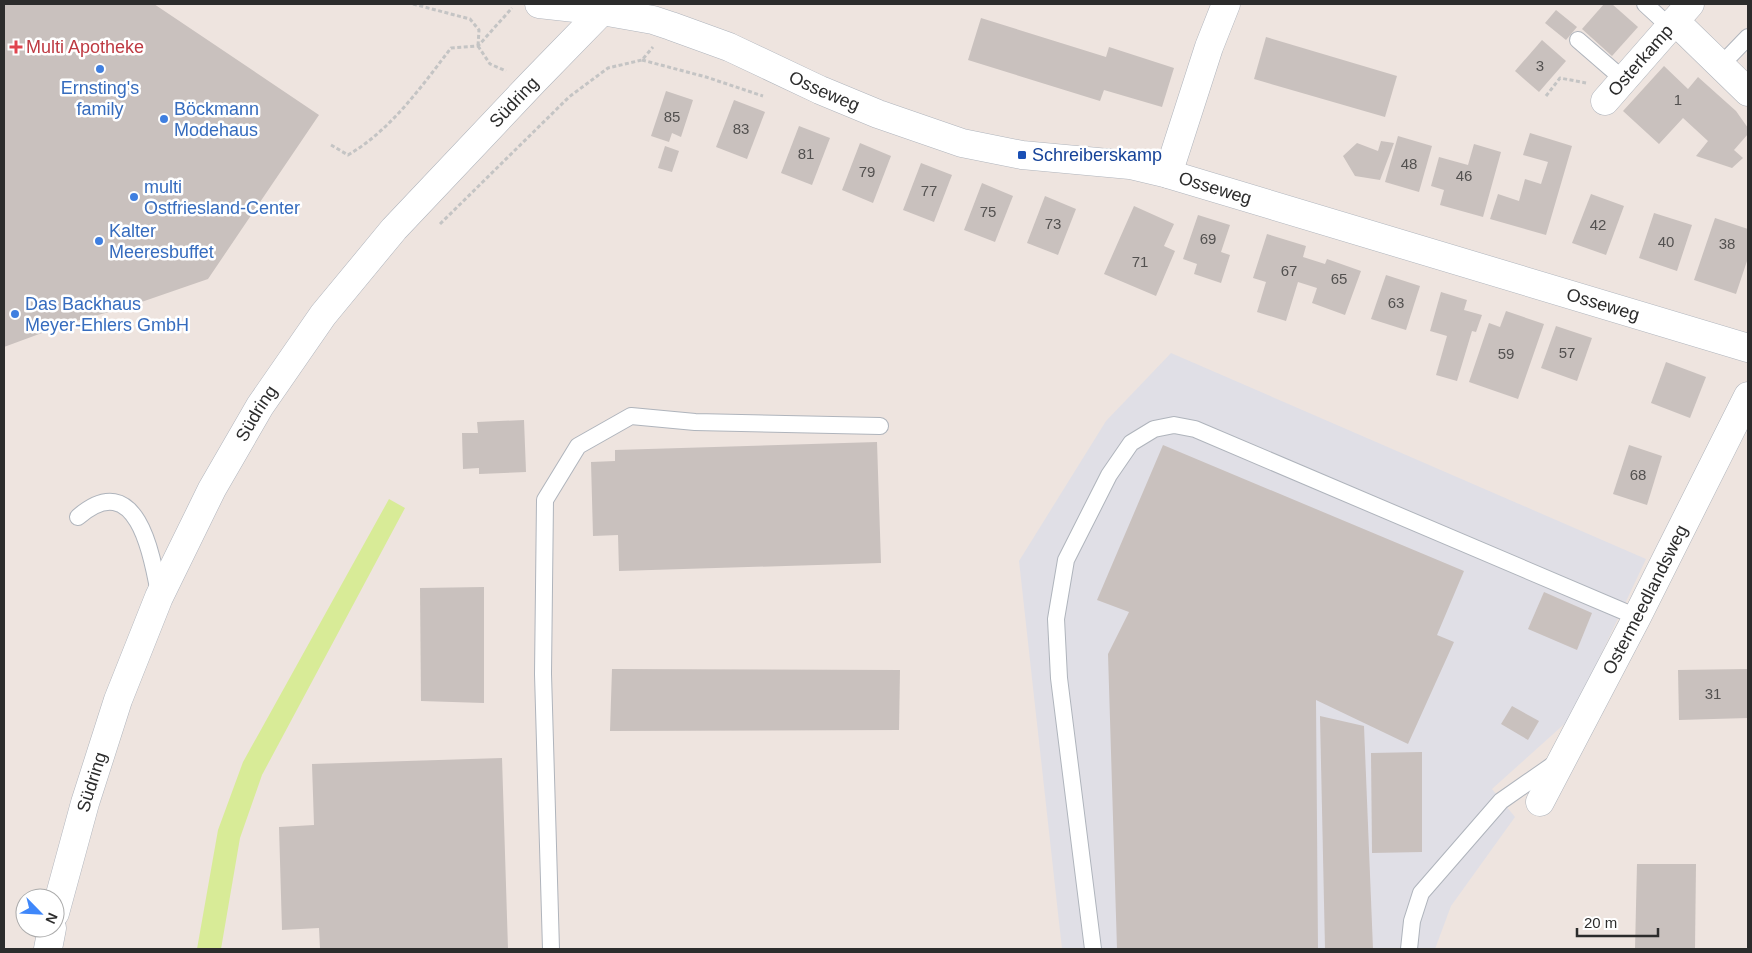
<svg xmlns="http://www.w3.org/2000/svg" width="1752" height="953" font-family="Helvetica,sans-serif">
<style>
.industrial{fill:#e0dfe6}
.pitch{fill:#d8eb97}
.building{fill:#c9c1be}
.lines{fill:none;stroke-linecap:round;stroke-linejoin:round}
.lane-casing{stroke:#afb4bc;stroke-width:18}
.street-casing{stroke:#afb4bc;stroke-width:29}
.secondary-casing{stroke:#afb4bc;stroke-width:29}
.path{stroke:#c4c4c4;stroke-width:3;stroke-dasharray:4 2.5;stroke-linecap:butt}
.lane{stroke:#fff;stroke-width:16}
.street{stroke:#fff;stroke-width:28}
.secondary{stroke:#fff;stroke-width:28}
.health-dot{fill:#e0444e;stroke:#fff;stroke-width:2}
.shop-dot{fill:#3f7fe0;stroke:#fff;stroke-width:2}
.transit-dot{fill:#1a4fb4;stroke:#fff;stroke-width:2}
.labels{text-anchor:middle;stroke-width:5;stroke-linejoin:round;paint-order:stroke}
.number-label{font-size:15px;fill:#535150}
.health-label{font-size:18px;fill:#be3a42;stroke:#fff;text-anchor:start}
.street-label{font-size:18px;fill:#2c2c2c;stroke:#fff}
.shop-label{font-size:18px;fill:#366cbe;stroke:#fff;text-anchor:start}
.transit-label{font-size:18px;fill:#164399;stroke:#fff;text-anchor:start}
</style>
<rect width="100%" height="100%" fill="#eee4df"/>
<polygon class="industrial" points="1171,353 1646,559 1571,718 1492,789 1515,817 1451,906 1435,949 1062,949 1019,561 1106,421"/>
<polygon class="pitch" points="389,499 405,508 262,775 240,838 221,949 197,949 218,830 243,762"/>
<g class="building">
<polygon points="4,4 154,4 319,115 208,279 127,307 69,323 4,347"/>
<polygon points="1604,4 1612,4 1638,27 1612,56 1582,29"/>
<polygon points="1556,10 1577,27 1566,40 1545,23"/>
<polygon points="981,18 1106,57 1109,47 1174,68 1162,107 1104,90 1100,101 968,60"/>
<polygon points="1266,37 1397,76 1385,117 1254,79"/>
<polygon points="1542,40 1566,61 1539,92 1515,71"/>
<polygon points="1664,66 1688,89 1698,77 1736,111 1748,128 1748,134 1734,150 1743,158 1732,168 1696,156 1708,141 1683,118 1659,144 1623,111"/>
<polygon points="666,91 693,100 681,137 672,133 669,142 651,136"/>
<polygon points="734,100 765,112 747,159 716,147"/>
<polygon points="799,126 830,138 812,185 781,173"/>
<polygon points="1530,133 1572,146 1546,235 1490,219 1498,194 1519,201 1525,179 1541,184 1548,162 1523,155"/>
<polygon points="1398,136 1432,146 1419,192 1385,182"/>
<polygon points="1381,141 1394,143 1380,180 1355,176 1343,156 1357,143 1378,151"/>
<polygon points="860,143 891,156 873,203 842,190"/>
<polygon points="1474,144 1501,152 1483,217 1440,205 1444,190 1431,186 1439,157 1468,165"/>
<polygon points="665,146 679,151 672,172 658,168"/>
<polygon points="921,163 952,175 934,222 903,210"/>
<polygon points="982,183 1013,196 995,242 964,230"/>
<polygon points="1591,194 1624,206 1606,255 1572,243"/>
<polygon points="1045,196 1076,209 1058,255 1027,243"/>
<polygon points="1134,206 1174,224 1164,246 1175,251 1156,296 1104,274"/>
<polygon points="1654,213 1692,225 1677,271 1639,258"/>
<polygon points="1198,215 1230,225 1221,252 1230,255 1221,283 1194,274 1197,264 1183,259"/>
<polygon points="1715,218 1748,229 1748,258 1736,294 1694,280"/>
<polygon points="1267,234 1306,246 1303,257 1325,264 1327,259 1361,271 1345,315 1312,303 1317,288 1298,282 1286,321 1257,312 1266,282 1253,278"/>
<polygon points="1386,275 1420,286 1406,330 1371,319"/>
<polygon points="1441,292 1467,300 1464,310 1482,315 1476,332 1472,331 1457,381 1436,375 1447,336 1430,331"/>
<polygon points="1506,311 1544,324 1518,399 1469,382 1489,323 1500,327"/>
<polygon points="1556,326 1592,338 1577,381 1541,368"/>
<polygon points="1666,362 1706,377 1690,418 1651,403"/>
<polygon points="524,420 526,472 479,474 479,468 463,469 462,433 478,433 477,422"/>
<polygon points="877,442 881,563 619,571 618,535 593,536 591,462 615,461 615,450"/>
<polygon points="1163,445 1464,571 1437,635 1454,642 1408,744 1316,700 1318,949 1117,949 1108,654 1129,612 1097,600"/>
<polygon points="1629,445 1662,456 1647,505 1613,494"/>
<polygon points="484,587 484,703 421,701 420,588"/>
<polygon points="1544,592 1592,613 1577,650 1528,629"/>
<polygon points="612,669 900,670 899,730 610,731"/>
<polygon points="1748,669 1748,718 1679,720 1678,670"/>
<polygon points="1512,706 1539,721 1528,740 1501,724"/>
<polygon points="1320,716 1364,726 1373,949 1325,949"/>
<polygon points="1422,752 1422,852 1372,853 1371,753"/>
<polygon points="502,758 508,949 320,949 319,928 282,930 279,827 314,825 312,764"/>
<polygon points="1637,864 1696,864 1695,949 1635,949"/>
</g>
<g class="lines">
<g class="lane-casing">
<g id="lane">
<polyline points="1645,4 1670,27"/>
<polyline points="1578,40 1623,79"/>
<polyline points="1721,65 1748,37"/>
<path d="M78,517C136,467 152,553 159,594"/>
<polyline points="551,949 543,674 545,500 578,446 631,416 695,422 880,426"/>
<polyline points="1093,949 1059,678 1056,619 1066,560 1109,475 1131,443 1154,429 1174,425 1195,429 1637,617"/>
<polyline points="1409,949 1412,921 1421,893 1501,801 1557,762"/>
</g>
</g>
<g class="street-casing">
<g id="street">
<path id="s1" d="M539,4L602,11L653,20L671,26L729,47L820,90L878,114L962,143L1022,155L1130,165L1168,174L1748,348"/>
<polyline points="1690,4 1675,21 1748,92"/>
<path id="s2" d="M1605,101L1675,21"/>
<polyline points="1168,174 1209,47 1226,4"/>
<path id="s3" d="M1540,802L1637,617L1748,396"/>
</g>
</g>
<g class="secondary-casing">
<g id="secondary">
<path id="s4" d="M55,913L85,803L118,700L159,597L212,489L260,406L323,315L394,229L533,82L609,4"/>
<polyline points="48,949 52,928"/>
</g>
</g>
<g class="path">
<polyline points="413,4 470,19 479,30 478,46"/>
<polyline points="478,46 490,64 506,71"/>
<polyline points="642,60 706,77 763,96"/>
<polyline points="1546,96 1560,78 1586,83"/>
<path d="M331,145L348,155C391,130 421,87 451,48L478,46L512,8"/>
<polyline points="440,224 569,97 608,68 642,60 653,47"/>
</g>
<use href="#lane" class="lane"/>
<use href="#street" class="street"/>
<use href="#secondary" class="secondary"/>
</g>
<path class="health-dot" d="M13.5 39.5h5v5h5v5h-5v5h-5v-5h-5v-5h5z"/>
<g class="shop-dot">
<circle cx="100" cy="69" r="5"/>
<circle cx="164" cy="119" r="5"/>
<circle cx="134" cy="197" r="5"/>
<circle cx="99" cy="241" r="5"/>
<circle cx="15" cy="314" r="5"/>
</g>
<rect class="transit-dot" x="1017" y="150" width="10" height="10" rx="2.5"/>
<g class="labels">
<g class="number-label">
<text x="1540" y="71">3</text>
<text x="1678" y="105">1</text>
<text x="672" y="122">85</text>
<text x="741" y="134">83</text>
<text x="806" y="159">81</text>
<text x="1409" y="169">48</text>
<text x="867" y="177">79</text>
<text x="1464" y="181">46</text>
<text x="929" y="196">77</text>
<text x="988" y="217">75</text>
<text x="1053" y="229">73</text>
<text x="1598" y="230">42</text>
<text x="1208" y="244">69</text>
<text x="1666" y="247">40</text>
<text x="1727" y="249">38</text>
<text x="1140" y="267">71</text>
<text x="1289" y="276">67</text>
<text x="1339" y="284">65</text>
<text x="1396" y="308">63</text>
<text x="1567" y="358">57</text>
<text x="1506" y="359">59</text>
<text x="1638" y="480">68</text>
<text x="1713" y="699">31</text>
</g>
<g class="health-label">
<text x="26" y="53">Multi Apotheke</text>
</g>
<g class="street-label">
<text dy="6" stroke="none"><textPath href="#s2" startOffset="54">Osterkamp</textPath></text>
<text dy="6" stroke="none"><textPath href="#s1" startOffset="301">Osseweg</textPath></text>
<text dy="6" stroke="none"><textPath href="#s4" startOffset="946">Südring</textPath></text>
<text dy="6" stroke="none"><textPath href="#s1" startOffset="706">Osseweg</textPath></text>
<text dy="6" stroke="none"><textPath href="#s1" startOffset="1111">Osseweg</textPath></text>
<text dy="6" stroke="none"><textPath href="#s4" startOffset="541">Südring</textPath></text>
<text dy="6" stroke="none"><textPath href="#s3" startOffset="228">Ostermeedlandsweg</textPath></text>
<text dy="6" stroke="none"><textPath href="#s4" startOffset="136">Südring</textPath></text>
</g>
<g class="shop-label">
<text x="100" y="94" text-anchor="middle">Ernsting's<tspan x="100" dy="21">family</tspan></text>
<text x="174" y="115">Böckmann<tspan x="174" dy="21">Modehaus</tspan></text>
<text x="144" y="193">multi<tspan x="144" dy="21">Ostfriesland-Center</tspan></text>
<text x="109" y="237">Kalter<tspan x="109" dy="21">Meeresbuffet</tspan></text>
<text x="25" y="310">Das Backhaus<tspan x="25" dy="21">Meyer-Ehlers GmbH</tspan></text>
</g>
<g class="transit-label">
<text x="1032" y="161">Schreiberskamp</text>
</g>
</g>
<rect width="1752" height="953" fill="none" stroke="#2c2c2c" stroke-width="10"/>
<g transform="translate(40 913) rotate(114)"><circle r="24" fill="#ffffff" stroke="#ababab"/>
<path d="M0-4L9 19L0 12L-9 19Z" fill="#3f87fa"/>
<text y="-8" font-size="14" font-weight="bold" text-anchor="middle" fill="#2c2c2c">N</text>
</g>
<path d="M1577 928v8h81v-8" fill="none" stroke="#2c2c2c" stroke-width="2.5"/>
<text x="1584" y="928" font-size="15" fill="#2c2c2c" stroke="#ffffff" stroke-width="4" paint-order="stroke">20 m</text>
</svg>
